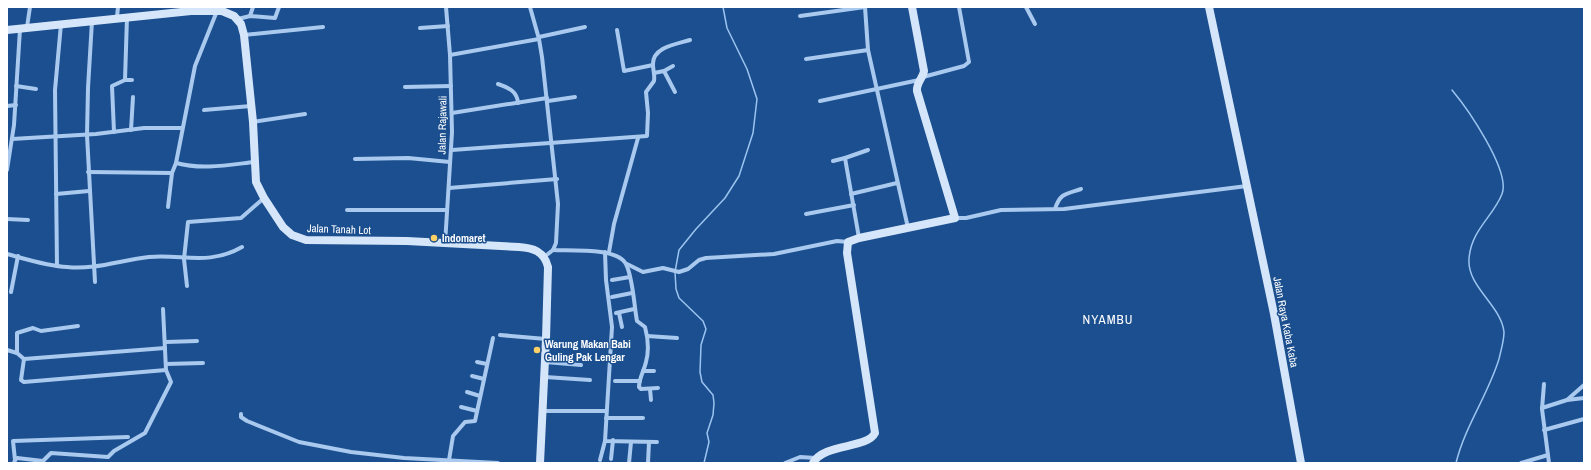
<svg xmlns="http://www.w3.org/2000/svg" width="1591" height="470" font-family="'Archivo Narrow',sans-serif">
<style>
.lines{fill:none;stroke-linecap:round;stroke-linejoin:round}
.stream{stroke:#9cc4f0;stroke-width:1.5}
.street{stroke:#a9c9ee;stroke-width:4}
.secondary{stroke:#d6e6fa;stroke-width:8}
.poi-dot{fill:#ffd166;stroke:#1b4f8f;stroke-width:1.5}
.labels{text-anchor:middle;stroke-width:3;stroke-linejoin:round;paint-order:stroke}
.street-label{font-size:11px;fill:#fff;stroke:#1b4f8f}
.poi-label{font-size:11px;font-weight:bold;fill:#fff;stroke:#1b4f8f;text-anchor:start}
.quarter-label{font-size:13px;letter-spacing:1px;fill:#fff;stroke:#1b4f8f}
</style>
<rect width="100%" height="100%" fill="#1b4f8f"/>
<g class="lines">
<g class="stream">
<path d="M1452,90C1467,108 1511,171 1502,194C1493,217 1471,230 1469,259C1467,287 1501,305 1504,332C1504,341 1501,350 1499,359C1488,395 1465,426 1456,463"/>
<polyline points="704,463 709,442 707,433 713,415 714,403 713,395 702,382 700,372 701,345 706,329 703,321 679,298 676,289 675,272 679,250 696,229 725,198 739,176 753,133 757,99 747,69 727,28 723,7"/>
</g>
<g class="street">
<polyline points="530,7 539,39 542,57 558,204 556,243 553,250 544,257"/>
<polyline points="865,7 868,50 908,228"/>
<polyline points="1026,7 1035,24"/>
<polyline points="250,16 253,7"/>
<polyline points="800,16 865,7"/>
<polyline points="117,17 118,7"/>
<polyline points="238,19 250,16 275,18 279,7"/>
<polyline points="92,21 88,88 87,135 95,282"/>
<polyline points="27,27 30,7"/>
<polyline points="420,28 448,26"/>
<polyline points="617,30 624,71 653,65"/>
<polyline points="244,35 323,27"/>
<polyline points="539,37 585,27"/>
<polyline points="450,55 539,39"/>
<polyline points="806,59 868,50"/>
<polyline points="664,71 673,66"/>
<polyline points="654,73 664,71 675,92"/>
<polyline points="923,77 964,66 969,62 959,7"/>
<polyline points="125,80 127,17"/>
<path d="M498,84C509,88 517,91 518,103"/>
<polyline points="16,86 36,89"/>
<polyline points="405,87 451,86"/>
<polyline points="548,101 575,97"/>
<polyline points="820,101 919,80"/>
<polyline points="7,106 16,105"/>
<polyline points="204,110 251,106"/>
<polyline points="452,113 547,98"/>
<polyline points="253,122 305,114"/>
<polyline points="131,130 133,97"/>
<polyline points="114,132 112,86 125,80 132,80"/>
<polyline points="12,139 96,134 144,128 182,128"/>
<path d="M452,150L647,136L648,113L646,92L654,81C655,75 653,70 653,65C652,47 677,44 690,40"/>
<polyline points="355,159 408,158 450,162"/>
<polyline points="833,161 845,158"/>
<path d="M176,163C202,170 228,165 254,162"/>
<polyline points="7,170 14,125 20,29"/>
<polyline points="88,172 172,173"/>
<polyline points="449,188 557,179"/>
<polyline points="56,194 89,191"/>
<polyline points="851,194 897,183"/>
<polyline points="168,207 172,173 176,163 195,66 217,11"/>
<path d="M1055,209C1060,193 1066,194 1081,189"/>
<polyline points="347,210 447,210"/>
<polyline points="806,214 854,205"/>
<polyline points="955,218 966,218 1001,210 1064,209 1247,186"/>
<polyline points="7,219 28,220"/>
<polyline points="859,238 845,158 868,150"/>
<polyline points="445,244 452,132 450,55 446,7"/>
<path d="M553,250C570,251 617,247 626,264C633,278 634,305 637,321L645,327C648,338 649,351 646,362C644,371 639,378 639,387L641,389L658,388"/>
<polyline points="605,252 606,280 612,327 605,441 657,442"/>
<polyline points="609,252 614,224 638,138"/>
<path d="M7,254C26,259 47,266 67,267C95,270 121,260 149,257C183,254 209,266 242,247"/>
<polyline points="627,264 643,272 663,268 679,272 688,269 699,260 706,258 774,254 837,241 848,242"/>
<polyline points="57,266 55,90 61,24"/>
<polyline points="612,280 630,277"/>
<polyline points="187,286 184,259 188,222 241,218 264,198"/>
<polyline points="11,292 18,256"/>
<polyline points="612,297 632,293"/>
<polyline points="616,313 634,309"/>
<polyline points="619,313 622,327"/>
<polyline points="500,335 546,339"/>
<polyline points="647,336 677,338"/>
<polyline points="166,342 197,341"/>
<polyline points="7,350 17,353 24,359 165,348"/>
<polyline points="17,353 17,333 33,328 41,331 78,326"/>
<polyline points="24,359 21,380 24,382 166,370"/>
<polyline points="477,362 487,364"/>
<polyline points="545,362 581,365"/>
<polyline points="166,364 203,363"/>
<polyline points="643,371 654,371"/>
<polyline points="472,376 484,379"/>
<polyline points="545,377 590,380"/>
<polyline points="615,381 640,381"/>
<polyline points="1544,384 1542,409 1549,463"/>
<polyline points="650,389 651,400"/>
<polyline points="467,392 480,396"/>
<polyline points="1567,400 1584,385"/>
<polyline points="461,407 477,411"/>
<polyline points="1542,408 1567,400 1584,398"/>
<polyline points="543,411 606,411"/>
<polyline points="241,414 241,417 247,421 299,442 351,452 404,458 498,463"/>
<polyline points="606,418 643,418"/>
<polyline points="1544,430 1584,419"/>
<polyline points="611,459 613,440"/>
<polyline points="15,460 13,441 128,437"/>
<polyline points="449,460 453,436 465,422 475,421 493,338"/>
<polyline points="600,460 605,441"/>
<polyline points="14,463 15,460 17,458 43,461 51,453 108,457 114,451 145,433 171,382 166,370 163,309"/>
<polyline points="629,463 631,442"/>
<polyline points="648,463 649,442"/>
<polyline points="785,463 800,457 816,458"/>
<polyline points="1521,463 1548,455"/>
</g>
<g class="secondary">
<polyline points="1209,7 1274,314 1301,463"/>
<path d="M7,30L191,11H222L234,16L241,24L244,35L253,122L256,182L264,198L283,227L292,235L306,240L407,241L519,247C533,248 544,251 548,267L546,339L540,463"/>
<path d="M813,463C824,443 867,449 875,433L847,253L848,242L859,238L955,218L917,91C916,83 923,78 924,71L912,7"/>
</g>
</g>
<g class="poi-dot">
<circle cx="434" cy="238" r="4"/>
<circle cx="537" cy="350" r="4"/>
</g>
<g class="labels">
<g class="street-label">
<text transform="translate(442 125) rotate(-89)" y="4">Jalan Rajawali</text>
<text transform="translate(339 229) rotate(2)" y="4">Jalan Tanah Lot</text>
<text transform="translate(1286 322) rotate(79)" y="4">Jalan Raya Kaba Kaba</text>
</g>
<g class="poi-label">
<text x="442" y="242">Indomaret</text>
<text x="545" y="348">Warung Makan Babi<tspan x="545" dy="13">Guling Pak Lengar</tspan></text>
</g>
<g class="quarter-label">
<text x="1108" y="324">NYAMBU</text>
</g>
</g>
<rect width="1591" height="470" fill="none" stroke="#ffffff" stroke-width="16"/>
</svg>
